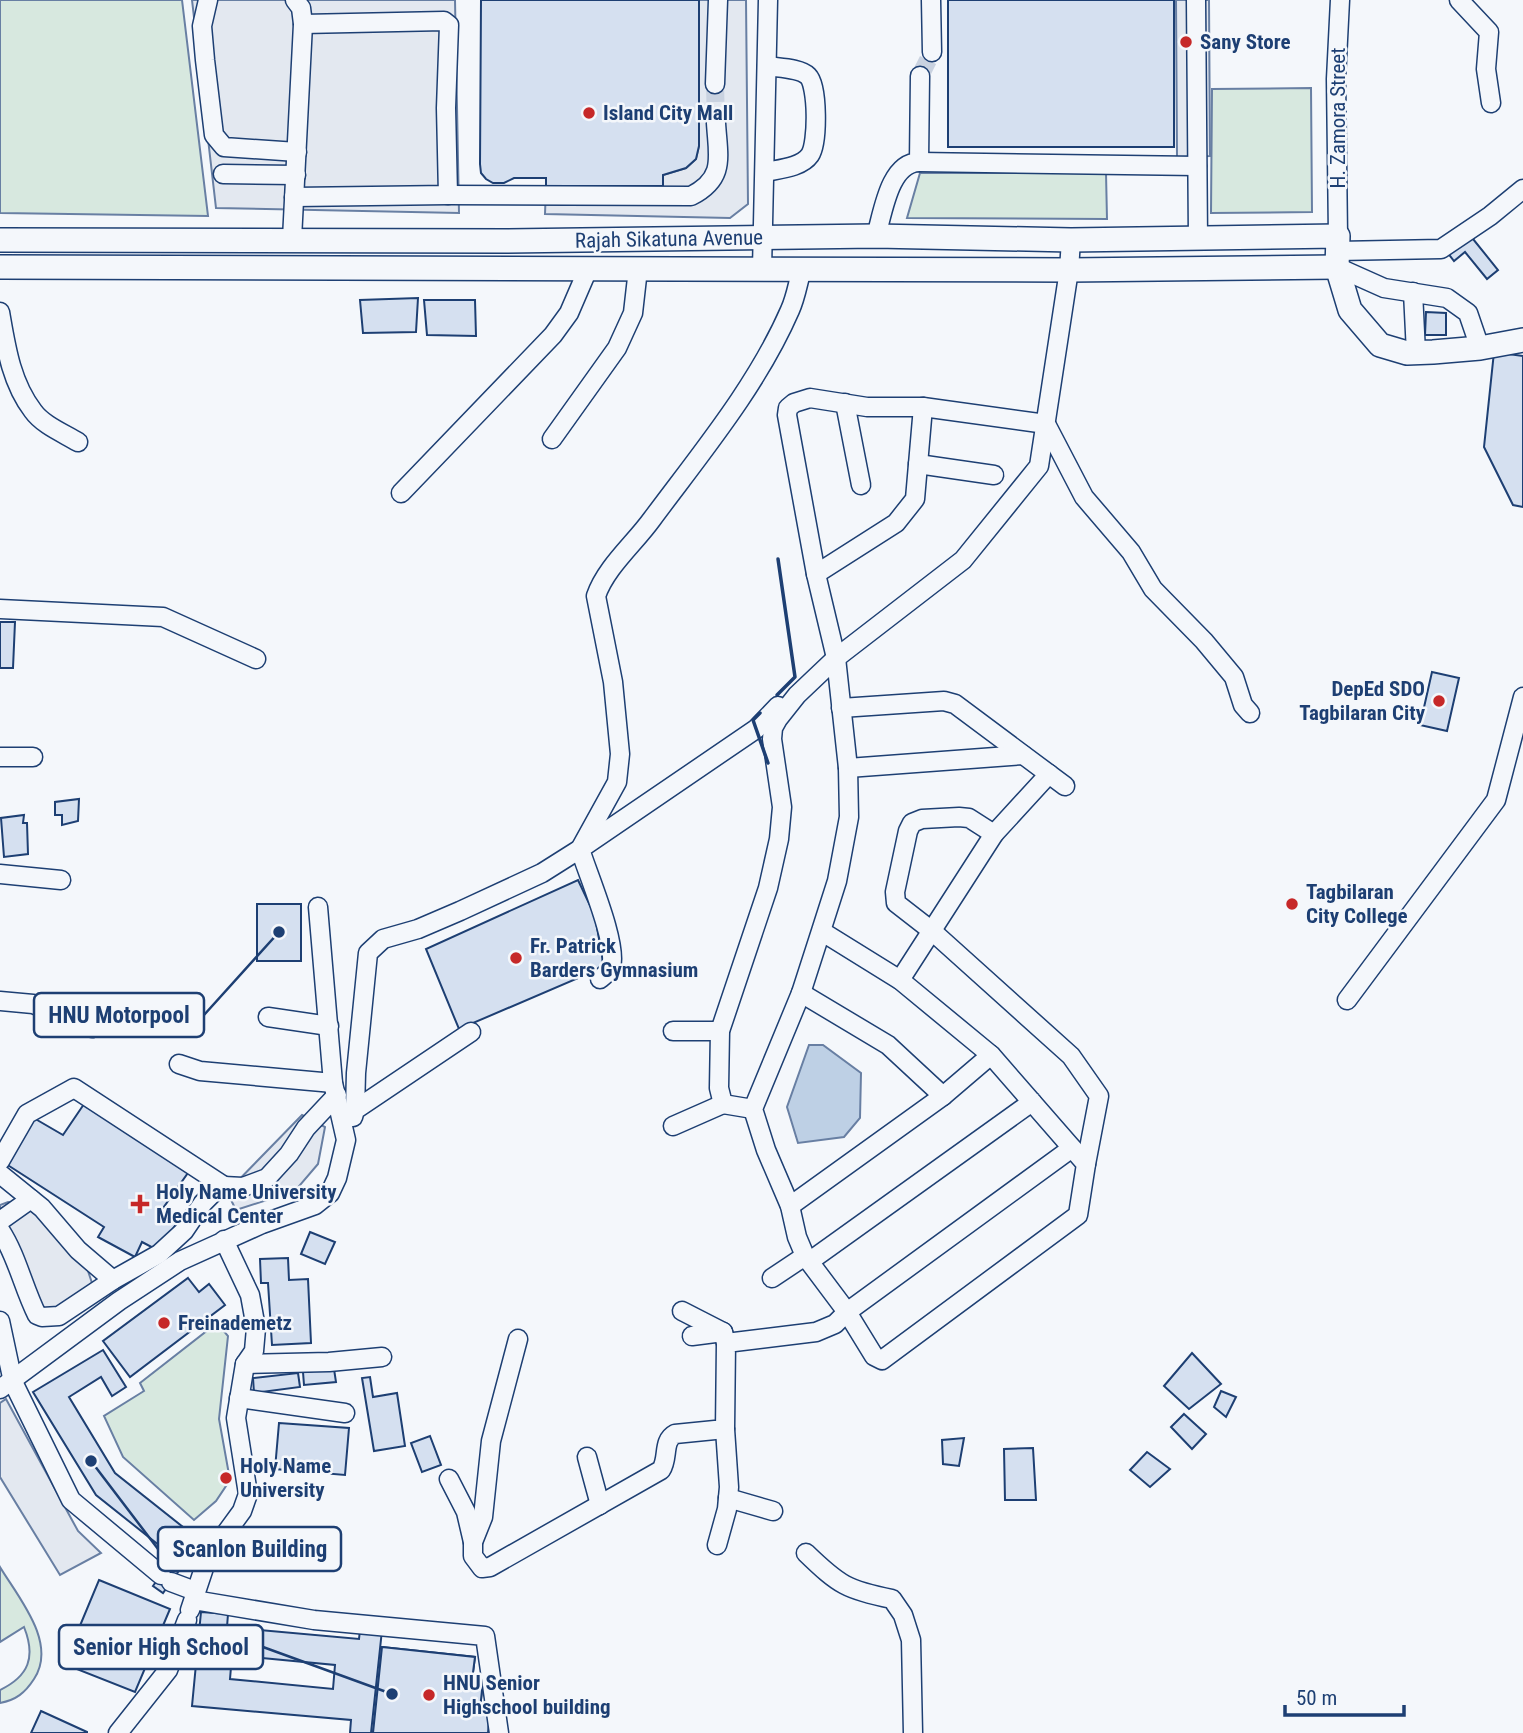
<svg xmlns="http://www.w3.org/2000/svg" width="1523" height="1733" font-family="'Roboto Condensed',sans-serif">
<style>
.green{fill:#d7e8df;stroke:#687fa3;stroke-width:2}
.parking{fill:#e3e8f0;stroke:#687fa3;stroke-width:2}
.water{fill:#bed0e5;stroke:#687fa3;stroke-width:2}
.building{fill:#d5e0f0;stroke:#1d3f73;stroke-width:2;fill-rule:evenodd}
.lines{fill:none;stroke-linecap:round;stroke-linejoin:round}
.minor-tunnel{stroke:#c9d2e0;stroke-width:18;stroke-dasharray:18 9;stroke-linecap:butt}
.minor-casing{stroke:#1d3f73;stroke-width:21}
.major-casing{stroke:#1d3f73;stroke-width:26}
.minor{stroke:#f4f7fb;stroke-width:18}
.major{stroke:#f4f7fb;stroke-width:23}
.wall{stroke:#1d3f73;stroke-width:3.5}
.poi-dot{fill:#c62828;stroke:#f4f7fb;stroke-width:2.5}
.labels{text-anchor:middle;stroke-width:5;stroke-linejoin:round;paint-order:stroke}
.poi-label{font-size:21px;font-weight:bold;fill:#1d3f73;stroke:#f4f7fb;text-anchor:start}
.street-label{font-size:21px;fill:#1d3f73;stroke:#f4f7fb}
.leader{fill:none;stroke:#1d3f73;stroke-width:2.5}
.callout-dot{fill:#1d3f73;stroke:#f4f7fb;stroke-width:2.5}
.callout{fill:#f4f7fb;stroke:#1d3f73;stroke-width:2.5}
.callout-label{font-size:23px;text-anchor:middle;font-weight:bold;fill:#1d3f73}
</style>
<rect width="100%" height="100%" fill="#f4f7fb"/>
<g class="green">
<polygon points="0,0 182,0 208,216 0,213"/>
<polygon points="1311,88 1312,212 1211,213 1212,89"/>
<polygon points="920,173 1106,173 1107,219 907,218"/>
<polygon points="217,1323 228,1336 219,1419 230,1480 216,1501 194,1520 123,1457 104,1416 144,1391 140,1383"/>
<path d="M0,1567C18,1597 58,1643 34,1679C25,1693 16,1700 0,1703V1690C29,1676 36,1657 24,1627L0,1642Z"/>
</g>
<g class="parking">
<polygon points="192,0 455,0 459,213 216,208"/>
<polygon points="699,0 746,0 748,204 730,218 545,214 546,186 662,186 663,175 686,168 696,159 699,146"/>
<polygon points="1176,0 1209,0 1210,156 1177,157"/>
<polygon points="302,1115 325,1127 318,1164 295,1191 236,1210 227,1192"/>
<polygon points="8,1202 26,1207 53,1227 88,1271 92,1283 89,1296 44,1312 0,1222 0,1205"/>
<polygon points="6,1399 78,1531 101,1553 60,1575 0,1477 0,1403"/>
</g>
<polygon class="water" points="809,1045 823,1045 861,1073 860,1118 844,1137 798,1143 787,1107"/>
<g class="building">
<polygon points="481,0 699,0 699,146 696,159 686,168 663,175 663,186 546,186 546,178 514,178 504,183 493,183 486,179 481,173 480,164"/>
<rect x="948" y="0" width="226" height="147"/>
<polygon points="1469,234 1498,270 1487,279 1465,252 1454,261 1447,252"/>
<polygon points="418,298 416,332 363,333 360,300"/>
<polygon points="424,300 475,300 476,336 427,335"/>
<polygon points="1426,312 1446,313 1446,335 1425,335"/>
<polygon points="1494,352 1523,356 1523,507 1513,505 1484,447"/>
<polygon points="0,622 15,622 13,668 0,668"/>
<polygon points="1432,672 1459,678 1447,731 1420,725"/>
<polygon points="79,799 78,821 62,825 62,815 55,815 55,802"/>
<polygon points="24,815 23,823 27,823 28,854 4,857 1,818"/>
<polygon points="578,880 595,916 604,967 459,1029 426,949"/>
<rect x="257" y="904" width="44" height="57"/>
<polygon points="84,1104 190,1170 161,1211 178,1221 159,1251 142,1242 135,1257 98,1237 104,1227 3,1162 32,1117 63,1135"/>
<polygon points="310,1232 335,1242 325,1264 301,1254"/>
<polygon points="288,1258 289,1280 308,1279 311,1343 272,1345 268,1283 261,1283 260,1259"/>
<polygon points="188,1278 199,1292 209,1284 225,1305 130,1377 103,1341"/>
<polygon points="103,1350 126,1387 112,1396 101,1377 69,1397 115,1473 183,1527 165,1550 96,1495 33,1392"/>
<polygon points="1192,1353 1221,1384 1189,1409 1164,1386"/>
<polygon points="334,1369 336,1382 304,1385 303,1372"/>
<polygon points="298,1373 300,1387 254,1393 253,1378"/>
<polygon points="370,1377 373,1397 397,1393 405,1446 374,1451 362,1378"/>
<polygon points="1221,1391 1236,1397 1226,1417 1214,1407"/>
<polygon points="1184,1414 1206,1434 1192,1449 1171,1427"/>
<polygon points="279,1423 349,1428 345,1475 275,1469"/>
<polygon points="430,1436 441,1465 422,1472 411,1443"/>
<polygon points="964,1438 959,1466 943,1464 942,1440"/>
<polygon points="1033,1448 1036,1500 1005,1500 1004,1449"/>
<polygon points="1147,1452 1170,1469 1150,1487 1130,1470"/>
<polygon points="168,1565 178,1572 163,1593 153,1586"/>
<polygon points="99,1580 170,1609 135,1692 64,1664"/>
<path d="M201,1612L228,1614L227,1627L359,1639L360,1630H382L371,1733H350L351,1720L192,1706ZM232,1655L335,1665L333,1689L230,1679Z"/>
<path d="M382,1647L475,1657L472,1680L483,1681L480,1709L490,1710L488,1733H373ZM408,1681L457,1686L455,1706L406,1702Z"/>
<polygon points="382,1647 475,1657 472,1680 483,1681 480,1709 490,1710 488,1733 373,1733"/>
<polygon points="41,1711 87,1732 87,1733 31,1733"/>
</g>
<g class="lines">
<g class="minor-tunnel">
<polyline points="920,76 932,52"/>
<polyline points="715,84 716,123"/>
</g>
<g class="minor-casing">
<g id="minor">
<polyline points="208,0 202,26 205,60 214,135 224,147 297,152"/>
<polyline points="931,0 932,52"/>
<polyline points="1196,0 1198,238"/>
<polyline points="1459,0 1489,32 1486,69 1491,103"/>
<polyline points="715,84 718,0"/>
<polyline points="919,162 1197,166"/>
<path d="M765,172C778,169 801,168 810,155C818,143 818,86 808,76C800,68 779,68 767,66"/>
<polyline points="223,174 296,175"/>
<path d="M448,195L691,196C726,178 718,157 716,123"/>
<polyline points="294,197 448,195 446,108 449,25 444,21 303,24"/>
<path d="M876,236C883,213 889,163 919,162L920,76"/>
<polyline points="1338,236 1336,79 1340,0"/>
<polyline points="292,239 303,24 301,8 295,0"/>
<polyline points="1338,251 1441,249 1490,216 1523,189"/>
<polyline points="1337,267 1384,288 1447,298 1468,313 1480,348"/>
<polyline points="762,269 768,0"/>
<polyline points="1413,292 1416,353"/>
<path d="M0,312C6,347 11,382 33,411C43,425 63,433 78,442"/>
<polyline points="845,403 861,485"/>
<polyline points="552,439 617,348 633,313 638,269"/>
<polyline points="918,464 994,475"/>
<polyline points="401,493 553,335 569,313 588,269"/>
<polyline points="816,574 896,523 915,499 923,407"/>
<polyline points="0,609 163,617 256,659"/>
<polyline points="841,708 944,701 955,704 1065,786"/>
<polyline points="0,757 33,757"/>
<polyline points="848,768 1023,755"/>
<polyline points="994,834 969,818 959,817 922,819 912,823 908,831 895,892 896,903 932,931 1071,1056 1099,1096 1086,1164"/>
<polyline points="0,874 61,880"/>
<polyline points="821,931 801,993 753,1109 766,1150 790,1206 797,1237 805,1256 847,1312 874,1356 882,1360 1078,1215 1086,1164 991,1055 900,980 821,931 837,881 849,817 848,768 836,658 816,574 787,415 788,408 794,403 810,398 867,407 923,407 1046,424 1084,497 1131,552 1153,589 1204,641 1234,677 1243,705 1250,713"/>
<path d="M600,979C604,975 609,973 611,967C618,944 588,875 580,849L756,729L778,706"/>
<polyline points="900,980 994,834 1049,774"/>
<polyline points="801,993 888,1045 943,1096"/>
<polyline points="1347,1000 1496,800 1523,697"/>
<polyline points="0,1001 33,1004 92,1028"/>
<polyline points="268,1017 329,1026"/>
<polyline points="673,1031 720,1031"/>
<polyline points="179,1064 200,1071 333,1083"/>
<polyline points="753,1109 723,1104 719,1088 720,1031 768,888 779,839 782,807 772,739 773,728 778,719 797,695 836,658 963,560 1039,466 1069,270 1071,240"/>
<path d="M355,1110L356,1073L368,953L383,939L418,929L460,911L542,873L580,849L617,782L620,754L613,682L596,596C606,567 634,544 652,519C701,453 757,386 790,310C796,297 798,282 802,269"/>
<polyline points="353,1117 355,1110 471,1032"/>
<polyline points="673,1126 723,1104"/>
<polyline points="0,1161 27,1114 74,1088 224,1186"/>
<polyline points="0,1174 42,1208 78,1250 113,1280"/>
<polyline points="790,1206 943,1096 991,1055"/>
<polyline points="0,1221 31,1199"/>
<path d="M0,1230C17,1256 23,1287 37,1315L42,1317L59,1316L113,1280L159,1254L184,1231L203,1203L215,1191L224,1186L243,1187L267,1178L289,1154L306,1128L337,1095"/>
<polyline points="810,1261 1032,1102"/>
<polyline points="772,1278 805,1256"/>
<polyline points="682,1311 723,1332 726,1343"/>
<polyline points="0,1321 13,1382 71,1500 161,1575"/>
<polyline points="692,1336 723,1332"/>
<path d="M518,1339L491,1441L483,1517L473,1542V1556L482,1568L490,1567L661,1470C669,1458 662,1441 675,1434L725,1429L726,1343L816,1332L835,1324L847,1312L1072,1148"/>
<polyline points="245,1364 329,1362 382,1357"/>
<polyline points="0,1389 119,1301 180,1261 262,1224 315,1205 330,1193 337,1178 346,1140 333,1083 318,907"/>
<polyline points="239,1398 345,1413"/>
<polyline points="587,1457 600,1505"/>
<polyline points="449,1479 466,1512 473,1542"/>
<polyline points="728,1498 773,1511"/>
<polyline points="717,1545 727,1509 729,1487 725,1429"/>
<path d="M806,1553C839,1585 847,1590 892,1599L903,1615L911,1640L913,1733"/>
<polyline points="171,1582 195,1591"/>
<polyline points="194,1600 314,1620 485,1636 499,1733"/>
<polyline points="190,1610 207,1559 242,1511 248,1494 236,1418 245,1364 254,1351 256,1328 250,1295 224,1240"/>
<polyline points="118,1733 168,1670 187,1620"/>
</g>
</g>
<g class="major-casing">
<g id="major">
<polyline points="0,240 508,241 876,236 1071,240 1338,236 1337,267 1350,310 1380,345 1407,353 1433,352 1480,348 1523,340"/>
<polyline points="0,267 1069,270 1337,267"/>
</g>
</g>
<use href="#minor" class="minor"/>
<use href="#major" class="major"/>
<g class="wall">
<polyline points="777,695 795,677 778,559"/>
<polyline points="760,713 753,720 768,763"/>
</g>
</g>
<g class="poi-dot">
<circle cx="1186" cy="42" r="7"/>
<circle cx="589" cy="113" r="7"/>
<circle cx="1439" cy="701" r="7"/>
<circle cx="1292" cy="904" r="7"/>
<circle cx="516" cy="958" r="7"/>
<path d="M136.5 1193.5h7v7h7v7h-7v7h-7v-7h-7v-7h7z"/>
<circle cx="164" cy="1323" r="7"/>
<circle cx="226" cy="1478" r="7"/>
<circle cx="429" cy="1695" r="7"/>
</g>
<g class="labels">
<g class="poi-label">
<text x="1200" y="49">Sany Store</text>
<text x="603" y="120">Island City Mall</text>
<text x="1425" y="696" text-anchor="end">DepEd SDO<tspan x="1425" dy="24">Tagbilaran City</tspan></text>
<text x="1306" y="899">Tagbilaran<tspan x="1306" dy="24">City College</tspan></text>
<text x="530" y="953">Fr. Patrick<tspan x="530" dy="24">Barders Gymnasium</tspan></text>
<text x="156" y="1199">Holy Name University<tspan x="156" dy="24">Medical Center</tspan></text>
<text x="178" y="1330">Freinademetz</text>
<text x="240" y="1473">Holy Name<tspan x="240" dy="24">University</tspan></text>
<text x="443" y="1690">HNU Senior<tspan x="443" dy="24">Highschool building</tspan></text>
</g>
<g class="street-label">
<text transform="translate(1338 118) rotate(-90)" y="7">H. Zamora Street</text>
<text transform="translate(669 239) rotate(-1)" y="7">Rajah Sikatuna Avenue</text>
</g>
</g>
<path class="leader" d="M279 932L204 1015M91 1461L158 1549M392 1694L263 1647"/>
<g class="callout-dot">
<circle cx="279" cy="932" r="7"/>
<circle cx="91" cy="1461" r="7"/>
<circle cx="392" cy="1694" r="7"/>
</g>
<g class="callout">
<rect x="34" y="993" width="170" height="44" rx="7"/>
<rect x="158" y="1527" width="183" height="44" rx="7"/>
<rect x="59" y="1625" width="204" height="44" rx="7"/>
</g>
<g class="callout-label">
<text x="119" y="1023">HNU Motorpool</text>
<text x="250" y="1557">Scanlon Building</text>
<text x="161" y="1655">Senior High School</text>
</g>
<path d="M1285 1705v10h119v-10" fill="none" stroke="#1d3f73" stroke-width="3.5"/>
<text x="1296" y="1705" font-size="21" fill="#1d3f73" stroke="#f4f7fb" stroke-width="5" paint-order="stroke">50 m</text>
</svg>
